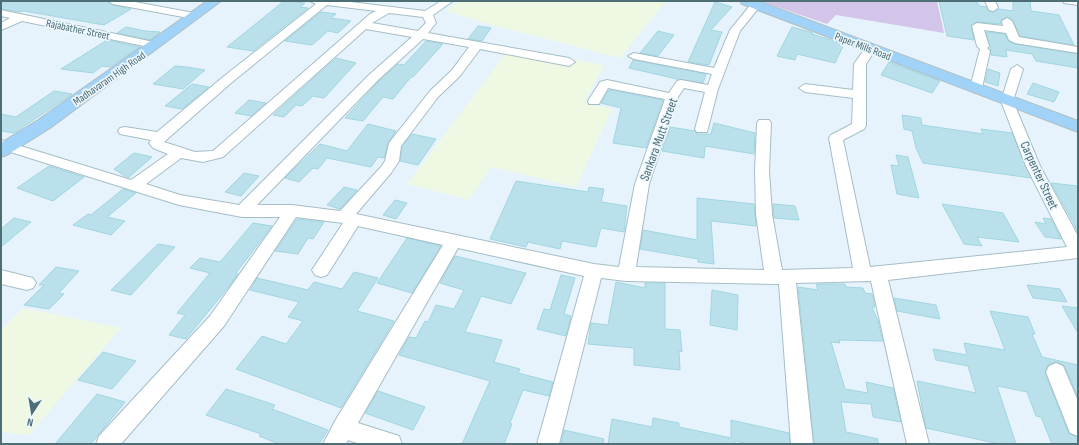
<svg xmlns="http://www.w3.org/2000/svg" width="1079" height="445" font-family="'Sofia Sans Condensed',sans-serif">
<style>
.education{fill:#eff8e3}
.green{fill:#d3c5e9}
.building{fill:#bae1eb;stroke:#a0d6e2}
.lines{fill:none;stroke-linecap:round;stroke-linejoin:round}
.minor-casing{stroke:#a5bec6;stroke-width:2}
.major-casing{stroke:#b0bfc2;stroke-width:2}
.minor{fill:#fff;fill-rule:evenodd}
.major{fill:#a1d2f8;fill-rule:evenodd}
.labels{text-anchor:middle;stroke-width:3.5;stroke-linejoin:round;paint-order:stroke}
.far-street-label{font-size:11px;fill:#4c6e74;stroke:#ecf7fe}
.street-label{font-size:13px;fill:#4c6e74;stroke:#ecf7fe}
</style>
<rect width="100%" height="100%" fill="#e6f3fc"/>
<g class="education">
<polygon points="460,1 666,1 620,58 491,25 446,11"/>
<polygon points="510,48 604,65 584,103 612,109 576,187 491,167 469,200 407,184"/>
<polygon points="23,308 121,328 29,435 1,432 1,330"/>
</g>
<polygon class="green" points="760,1 937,1 944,33 836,15 827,24"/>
<g class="building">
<polygon points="1,1 107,1 113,5 131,9 104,25 24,11 20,12 1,9"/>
<polygon points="284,1 305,3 300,7 308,8 253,51 227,47"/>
<polygon points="939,1 976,1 980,6 986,7 989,11 993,12 999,9 1013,11 1013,1 1030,1 1031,11 1059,15 1074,45 1020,36 1013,20 1008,17 1001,20 1001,24 977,22 971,25 974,40 947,36"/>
<polygon points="715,2 732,7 711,30 722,32 709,65 688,62"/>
<polygon points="321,12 336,14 331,18 351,21 338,33 328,31 312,45 285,41"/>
<polygon points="478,26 491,28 482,41 468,39"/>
<polygon points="126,27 145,31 160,32 150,40 117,33"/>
<polygon points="792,27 810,32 813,33 812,34 844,44 835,63 797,54 795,60 777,56"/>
<polygon points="658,31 674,35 658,56 640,53"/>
<polygon points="986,32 1005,34 1008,41 1015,44 1078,54 1078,68 1036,61 1032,54 1006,50 1007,57 991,55 990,46"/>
<polygon points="107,40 140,47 110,67 102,66 93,73 61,69"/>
<polygon points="426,41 443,44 413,77 411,77 393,99 383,97 363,121 345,118 379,81 398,64 404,65"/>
<polygon points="336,58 356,63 324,98 313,96 302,106 296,105 284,117 273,115"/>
<polygon points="633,60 634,60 706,74 703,83 677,79 629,68"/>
<polygon points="889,62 940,81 932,93 881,75"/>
<polygon points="175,66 187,67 205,70 183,89 153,84"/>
<polygon points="988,69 1000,73 998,86 985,82"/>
<polygon points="1033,83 1059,92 1054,102 1027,94"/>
<polygon points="192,84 209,87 182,109 165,106"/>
<polygon points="609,90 663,100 646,148 613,143 621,108 601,103"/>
<polygon points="54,91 72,94 14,133 1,131 1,114 16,117"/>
<polygon points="249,100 266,103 251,116 235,113"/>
<polygon points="902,115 921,118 922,125 983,134 981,129 1012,133 1031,178 923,163 916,148 912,131 904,129"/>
<polygon points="714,123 755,133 754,154 705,146 704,158 662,151 670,127 695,131 697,134 711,134"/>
<polygon points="368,124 396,131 388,143 384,158 378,157 371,167 327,158 318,169 313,168 299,182 285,178 320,144 347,151"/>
<polygon points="412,134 436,139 418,165 400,161 402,147"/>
<polygon points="134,153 152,157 128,178 114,169"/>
<polygon points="896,155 908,157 919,198 897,194 891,165 899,166"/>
<polygon points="49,166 84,177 53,201 17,188"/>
<polygon points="244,173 259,176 241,196 225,192"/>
<polygon points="516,181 588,192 589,187 604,189 601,202 627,206 624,232 601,228 596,247 562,241 560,249 528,242 526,247 490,239"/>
<polygon points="1051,183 1078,186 1078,233 1073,222"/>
<polygon points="344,187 357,190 340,209 327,205"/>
<polygon points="123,189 136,193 107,217 125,221 111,235 73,225 88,214 91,215"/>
<polygon points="697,198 754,204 756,226 711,221 714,264 698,262 698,259 640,249 643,230 697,240"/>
<polygon points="395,200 407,203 396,219 383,215"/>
<polygon points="773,204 795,206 799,220 774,218"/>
<polygon points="942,204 1003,213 1019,242 977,237 982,246 964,244"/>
<polygon points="14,218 31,222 1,247 1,229"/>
<polygon points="1043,218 1051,219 1061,239 1045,237 1035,222 1046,224"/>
<polygon points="297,219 324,222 313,239 308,238 298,254 275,251"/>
<polygon points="253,223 272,226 236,273 238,274 230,285 186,339 169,335 185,315 177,313 210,273 190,268 200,258 220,262"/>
<polygon points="407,238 441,246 412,293 377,283"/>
<polygon points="158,244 175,247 131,295 111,290"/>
<polygon points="455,256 526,273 511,304 481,296 465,332 502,340 494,362 520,369 518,373 553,382 549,396 523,390 510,423 512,424 504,444 462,444 490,381 399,355 409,337 416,338 425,321 428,322 436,305 454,309 464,290 440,283"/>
<polygon points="56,267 79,271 59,293 64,294 49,309 24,305 44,285 39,285"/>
<polygon points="354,272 378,278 357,311 394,321 341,408 236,369 262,336 286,344 303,321 288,317 299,302 250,290 257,278 308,290 314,282 342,289"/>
<polygon points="561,275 575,278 564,314 571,316 566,336 537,329 544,309 550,310"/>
<polygon points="616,282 645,288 645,283 665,283 665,329 680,330 682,352 679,351 680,370 634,365 634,348 588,344 591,323 608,325"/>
<polygon points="816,284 845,284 846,287 863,288 865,293 872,294 875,307 872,307 878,321 883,341 839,340 840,343 831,342 845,389 868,393 866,382 893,388 901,422 873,417 871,404 841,402 846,432 878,439 878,444 814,444 798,287 818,290"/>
<polygon points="1027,285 1060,289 1067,302 1033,298"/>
<polygon points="712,290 738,295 737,330 710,325"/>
<polygon points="894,298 936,305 940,319 897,311"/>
<polygon points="1062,306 1078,308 1078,333"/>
<polygon points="990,311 1028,317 1035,334 1032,334 1042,357 1078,365 1078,397 1064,365 1055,362 1048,365 1045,373 1069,434 1078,437 1078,444 1052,444 1041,417 1036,416 1027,392 997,386 1016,444 999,444 926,428 917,381 976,393 968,366 936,360 933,349 967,355 964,343 1005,350"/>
<polygon points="103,352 136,361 112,389 78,380"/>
<polygon points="226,389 275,405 272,409 328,430 319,444 279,444 259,436 261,434 206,415"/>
<polygon points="378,391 425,407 413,430 365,413"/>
<polygon points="97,394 125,402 91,444 55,444"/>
<polygon points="653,418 679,423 679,427 731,438 731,420 789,433 790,444 748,444 735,441 735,444 608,444 612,419 652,427"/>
<polygon points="564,430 604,439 603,444 561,444"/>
</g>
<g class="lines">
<g class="minor-casing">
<g id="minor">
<polygon points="108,1 130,1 194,13 199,16 194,19 113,4"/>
<path d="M310,1H342L425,11L441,1H453L433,15L436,23L428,33L569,58L575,62L569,66L480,49L460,76L438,97L401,146L399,161L391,173L356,214L594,264L619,267L635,184L665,99L608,88L599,104H589L588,101L600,82L607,80L669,93L677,81L681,80L708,85L712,74L634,59L628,56L634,53L714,68L730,30L752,3L756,2L761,5L740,31L718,89L707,132H697L695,129L705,92L684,88L678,97L649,184L636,267L764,270L756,214L755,171L757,123L759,120H769L771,123L769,171L772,214L782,270L853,268L829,138L831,135L852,124L853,98L805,92L799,88L805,84L853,90L854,64L866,47L870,46L876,49L866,64V126L864,129L843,140L870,267L1067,247L1026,166L1001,101L1011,69L1017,65L1023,69L1013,101L1040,166L1078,236V258L888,280L929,444H907L871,281L796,283L813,444H791L779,284L626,281L601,278L559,444H537L584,276L458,248L358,423L399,436L402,444H360L348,440L346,444H323L335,421L443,245L358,226L327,275L321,277L315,275L312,270L343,223L296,217L224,326L121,444H96L99,436L210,316L280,217H242L179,205L1,149V140L131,180L168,154L153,148L149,143L151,140L120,134L118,131L120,128L125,127L157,132L223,77L316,4ZM327,5L376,11L370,14L213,151L195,152L164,142L231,83ZM389,13L423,17L426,23L418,31L372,23ZM366,29L412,37L370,74L239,205L180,195L146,184L181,158L203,162L223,157ZM423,39L469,47L452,70L430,91L389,143L385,161L381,167L340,211L292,205H257L378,80Z"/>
<polygon points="985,1 995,1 998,8 993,11 989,10"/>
<polygon points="1063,1 1078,1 1078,5 1064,3"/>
<polygon points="1,10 154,42 160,45 154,48 22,21 1,30 1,23 10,18 1,16"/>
<polygon points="1007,18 1012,21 1019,37 1078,47 1078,53 1015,43 1009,40 1006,33 984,30 989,46 987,48 990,51 982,88 976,92 972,91 970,88 980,49 977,46 972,26 977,23 1003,26 1002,21"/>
<polygon points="1,270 33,278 36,283 33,288 27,290 1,284"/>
<polygon points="1056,363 1063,366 1078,401 1078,436 1070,433 1046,372 1049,366"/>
</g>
</g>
<g class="major-casing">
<g id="major">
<polygon points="207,1 221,1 50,128 7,155 1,157 1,143 38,120"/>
<polygon points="740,1 758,1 1078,121 1078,132 742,4"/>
</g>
</g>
<use href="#minor" class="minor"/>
<use href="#major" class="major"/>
</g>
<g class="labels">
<g class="far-street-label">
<text transform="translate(78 29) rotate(12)" y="4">Rajabather Street</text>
<text transform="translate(863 46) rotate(21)" y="4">Paper Mills Road</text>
<text transform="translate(109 78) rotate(-35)" y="4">Madhavaram High Road</text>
</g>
<g class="street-label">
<text transform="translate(658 139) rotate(-70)" y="5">Sankara Mutt Street</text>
<text transform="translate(1040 175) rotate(65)" y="5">Carpenter Street</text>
</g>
</g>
<rect width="1079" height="445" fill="none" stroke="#4c6e74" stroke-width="4"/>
<g transform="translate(32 413) rotate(192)" stroke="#ecf7fe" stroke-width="3" paint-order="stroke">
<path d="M0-3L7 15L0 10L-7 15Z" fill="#4c6e74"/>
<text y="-6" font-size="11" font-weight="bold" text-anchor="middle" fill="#4c6e74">N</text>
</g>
</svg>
